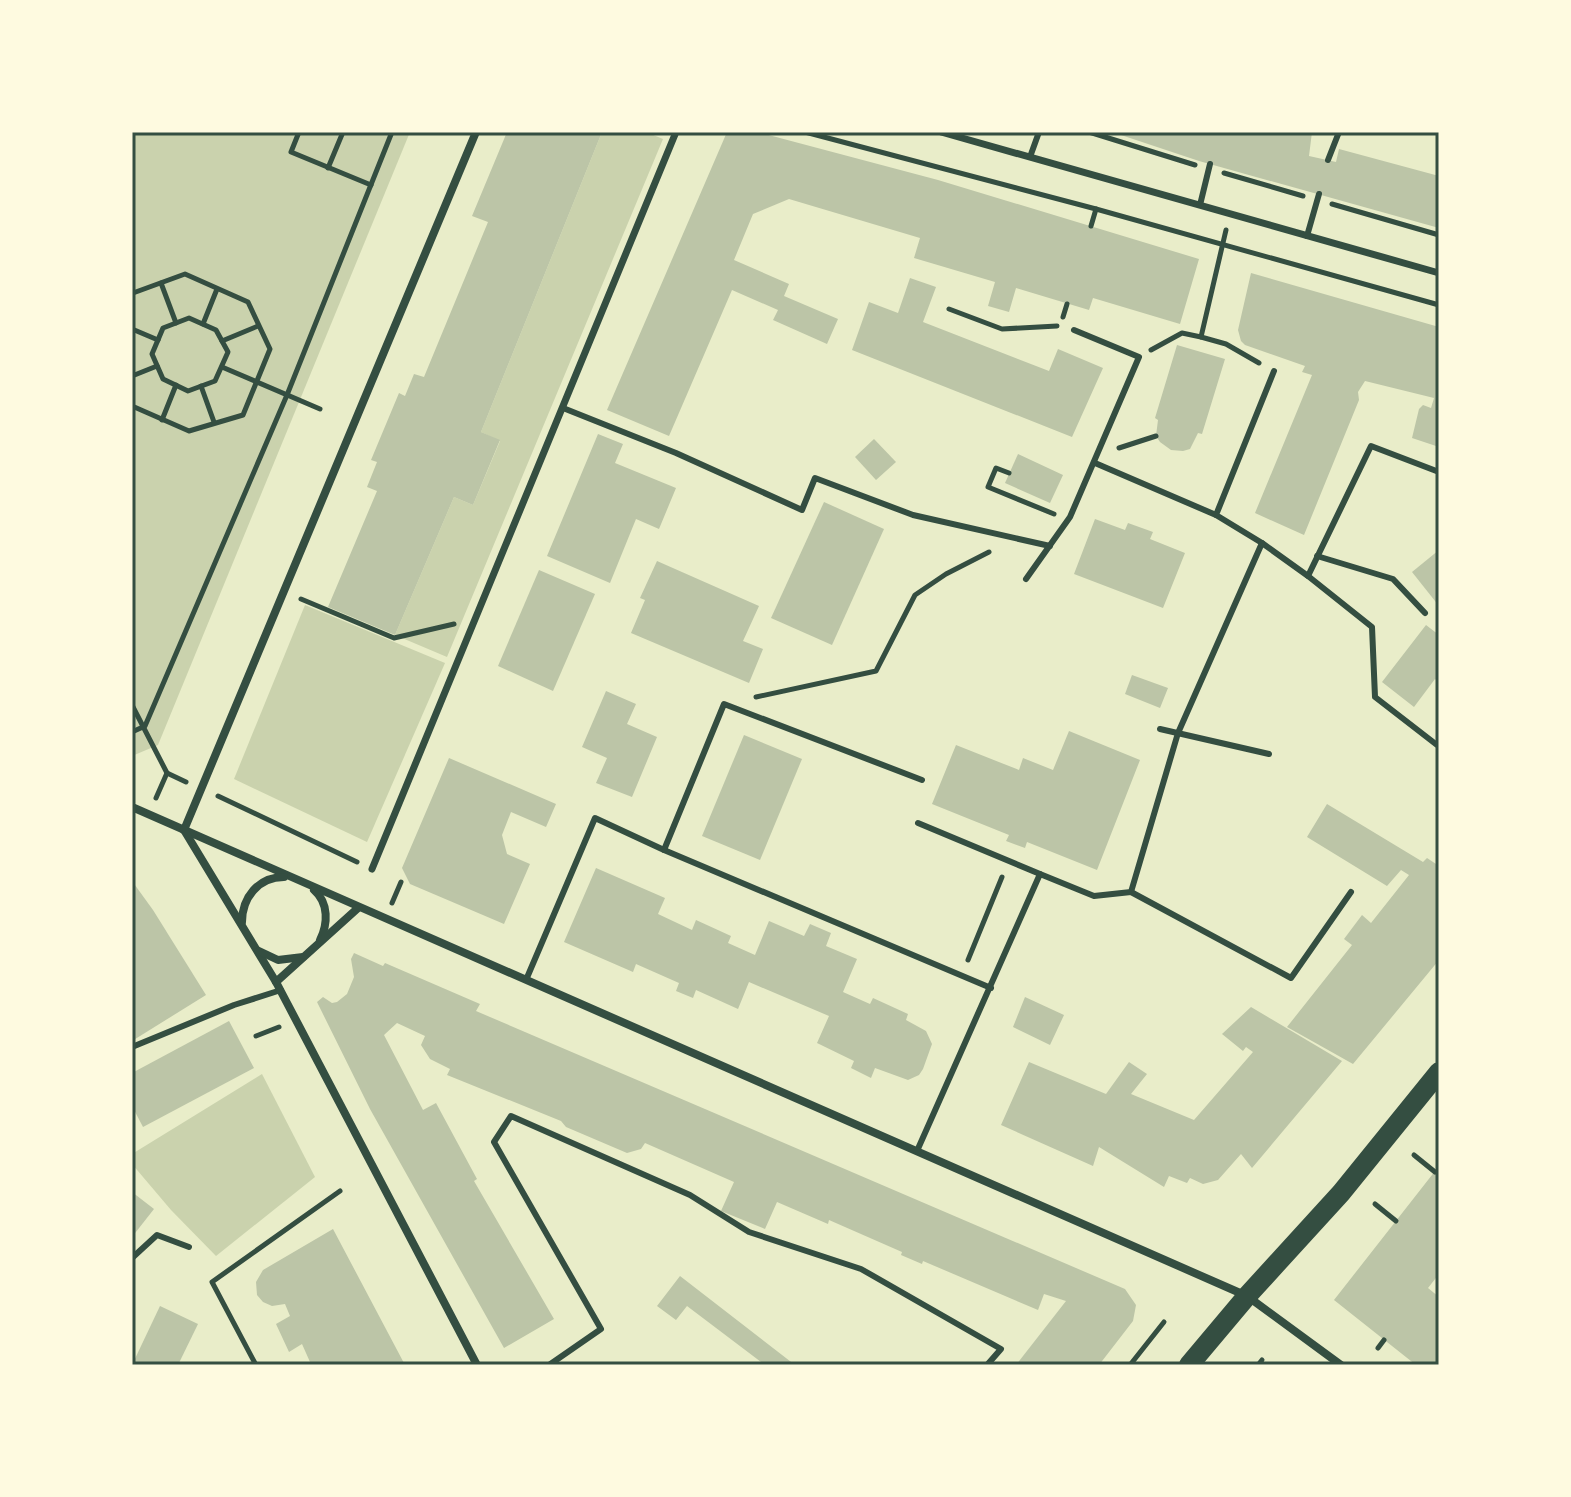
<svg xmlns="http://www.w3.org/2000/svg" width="1571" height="1497" font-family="'Fira Sans',sans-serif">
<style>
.green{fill:#cad2ad}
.building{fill:#bcc5a7}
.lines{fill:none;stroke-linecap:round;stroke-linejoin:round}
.path{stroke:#344e41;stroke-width:5}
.service{stroke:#344e41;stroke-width:6}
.pedestrian{stroke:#344e41;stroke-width:7}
.minor{stroke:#344e41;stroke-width:8}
.primary{stroke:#344e41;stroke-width:20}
.neatline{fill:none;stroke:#344e41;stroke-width:3}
</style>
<rect width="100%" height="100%" fill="#e9edc9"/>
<g class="green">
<polygon points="132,132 410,132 158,745 132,756"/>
<polygon points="602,132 646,132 663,139 447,657 395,635 454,497 473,505 500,441 481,432"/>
<polygon points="305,605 445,663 367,842 234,779"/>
<polygon points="262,1074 315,1177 216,1256 171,1210 132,1164 132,1154"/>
</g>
<g class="building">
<polygon points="507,132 602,132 481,432 500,440 473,505 454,497 395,635 328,607 377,491 367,487 377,462 371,460 399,393 405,396 414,374 424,377 488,222 472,216"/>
<polygon points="727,132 757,132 938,180 1199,259 1180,324 1093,298 1089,310 1016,288 1009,312 988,306 995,282 914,258 920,238 789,199 753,214 734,260 789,284 784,296 838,319 827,344 773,320 778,310 732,290 669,436 607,410"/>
<polygon points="1112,132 1312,132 1309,156 1336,162 1339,149 1439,176 1439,228 1199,161"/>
<polygon points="1251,273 1439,327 1439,447 1412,438 1419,409 1423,405 1431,408 1434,398 1365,381 1358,392 1359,400 1304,535 1255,513 1312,375 1302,372 1305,366 1245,345 1241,341 1238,330"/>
<polygon points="910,278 936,287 923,322 1049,371 1058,349 1103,368 1072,437 852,350 869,302 898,313"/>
<polygon points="1177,345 1225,359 1202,434 1198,433 1190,449 1183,451 1171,450 1160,442 1156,436 1158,420 1155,418"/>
<polygon points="598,434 623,444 615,463 676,488 659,529 636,519 610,583 547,556"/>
<polygon points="874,439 896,462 876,480 855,457"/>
<polygon points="1018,454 1063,475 1050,503 1005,483"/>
<polygon points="824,502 884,529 832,645 771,618"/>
<polygon points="1095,519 1125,530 1128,523 1153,532 1150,539 1185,553 1163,608 1074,574"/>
<polygon points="1439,550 1439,606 1412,572"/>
<polygon points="657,561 759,606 743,641 763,649 749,683 631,633 645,600 640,598"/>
<polygon points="539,570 595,594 553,691 498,666"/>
<polygon points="1426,625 1439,635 1439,682 1435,679 1414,707 1382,682"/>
<polygon points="1132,675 1168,688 1160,708 1125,694"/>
<polygon points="606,691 636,704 627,724 657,737 632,797 596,783 607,758 582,747"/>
<polygon points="1069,731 1140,760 1097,870 1027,842 1025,848 1006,841 1009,835 932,804 956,745 1019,770 1023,758 1053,770"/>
<polygon points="744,735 802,759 760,860 702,836"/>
<polygon points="449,758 556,804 546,827 511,812 502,835 507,854 530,864 504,924 410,884 402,868"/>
<polygon points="1327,804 1423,862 1427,858 1439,866 1439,960 1353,1064 1287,1027 1352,945 1344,939 1362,915 1371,923 1409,875 1401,870 1387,886 1307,837"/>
<polygon points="596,868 665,898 658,914 692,930 696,920 731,936 728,943 755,955 769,921 804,936 810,924 831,933 826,946 857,959 843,992 870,1004 873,998 908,1014 906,1020 926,1031 932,1044 923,1069 919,1075 908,1080 875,1068 871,1078 851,1068 854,1061 817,1043 829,1016 749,982 738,1009 696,990 693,998 676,991 679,983 636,964 633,972 564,942"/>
<polygon points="132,881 153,910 206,995 132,1041"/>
<polygon points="354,953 383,966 385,963 480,1004 476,1011 1125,1289 1136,1305 1133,1321 1099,1365 1016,1365 1066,1301 1044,1294 1038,1310 923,1261 922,1264 901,1255 902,1252 829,1220 828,1224 777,1202 765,1229 721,1211 734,1182 645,1143 641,1149 627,1153 566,1127 561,1121 447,1075 450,1069 430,1059 421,1045 425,1036 397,1023 384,1035 423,1110 436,1103 477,1179 474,1181 554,1319 504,1348 370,1109 317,1002 323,997 332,1003 337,1002 347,994 354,977 351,959"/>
<polygon points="1025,997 1064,1015 1050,1045 1013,1027"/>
<polygon points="1251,1007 1342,1061 1252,1168 1241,1154 1218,1180 1203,1184 1190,1178 1187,1183 1169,1176 1164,1187 1099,1147 1093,1166 1001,1125 1029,1062 1106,1094 1129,1062 1147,1074 1131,1094 1194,1120 1253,1052 1246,1047 1243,1051 1222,1034"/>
<polygon points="229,1021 254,1068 143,1127 132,1106 132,1073"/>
<polygon points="1439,1166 1439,1274 1428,1288 1439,1297 1439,1365 1416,1365 1334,1300"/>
<polygon points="132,1192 154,1209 132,1237"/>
<polygon points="333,1229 405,1365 304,1365 310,1362 302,1344 289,1352 276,1324 290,1316 285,1304 272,1306 263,1302 257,1295 256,1282 263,1270"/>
<polygon points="680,1276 795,1365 765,1365 687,1306 676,1320 657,1306"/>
<polygon points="160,1306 198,1324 178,1365 132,1365"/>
</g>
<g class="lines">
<g class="path">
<polyline points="299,132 291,152 371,185"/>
<polyline points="805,132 1096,209 1439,305"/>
<polyline points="1089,132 1195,165"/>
<polyline points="328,168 343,132"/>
<polyline points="1224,173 1303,196"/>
<polyline points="1332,204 1439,235"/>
<polyline points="1091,226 1096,209"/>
<polyline points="1226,230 1201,337 1226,344 1259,363"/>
<polyline points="161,283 176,323"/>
<polyline points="132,296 133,293 185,274 248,302 270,349 243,415 189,431 132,406"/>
<polyline points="949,309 1002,329 1057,326"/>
<polyline points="1063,317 1067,304"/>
<polygon points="189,318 216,330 228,352 215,381 188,391 163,379 152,354 163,328"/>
<polyline points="203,324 217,289"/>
<polyline points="132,329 158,340"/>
<polyline points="222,341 258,326"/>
<polyline points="1151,350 1182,333 1201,337"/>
<polyline points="222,367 320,409"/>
<polyline points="132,376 157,366"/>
<polyline points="201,386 214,422"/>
<polyline points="162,420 176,385"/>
<polyline points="1119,448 1156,436"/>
<polyline points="1009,473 996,468 988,487 1054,514"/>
<polyline points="301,599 394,638 454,624"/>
<polyline points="756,697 876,671 915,595 946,574 989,552"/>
<polyline points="132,705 167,773 186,782"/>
<polyline points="132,732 145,726 287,395 392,132"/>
<polyline points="218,796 357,862"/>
<polyline points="156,798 167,773"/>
<polyline points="392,903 401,882"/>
<polyline points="968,960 1002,877"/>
<polyline points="256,1036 279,1027"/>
<polyline points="1414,1155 1435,1172"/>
<polyline points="1375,1204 1396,1221"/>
<polyline points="1378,1348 1384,1340"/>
<polyline points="256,1365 212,1282 340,1191"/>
<polyline points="1130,1365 1164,1322"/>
<polyline points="1258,1365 1262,1360"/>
</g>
<g class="service">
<polyline points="1030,157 1039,132"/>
<polyline points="1328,160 1339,132"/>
<polyline points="1200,205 1210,164"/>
<polyline points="1307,236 1319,194"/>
<polyline points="1274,371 1216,515 1262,543 1308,576 1371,446 1439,472"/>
<polyline points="563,408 676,453 802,510 815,478 913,515 1050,546"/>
<polyline points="1095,463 1216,515"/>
<polyline points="1317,556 1393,579 1425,613"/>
<polyline points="1308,576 1372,627 1375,697 1437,745 1439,742"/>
<polyline points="1026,579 1070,517 1139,357 1074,330"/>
<polyline points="1160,729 1269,754"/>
<polyline points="922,780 724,704 664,850 991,988"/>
<polyline points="918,823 1040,874"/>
<polyline points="1131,892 1291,978 1351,892"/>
<polyline points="526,980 595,818 664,850"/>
<polyline points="132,1047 234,1005 281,990"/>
<polyline points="917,1151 1040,874 1094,896 1131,892 1178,733 1262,543"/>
<polyline points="132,1258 157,1235 189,1247"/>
<polyline points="549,1365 601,1329 494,1142 511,1116 690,1195 749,1232 861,1269 1001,1349 987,1365"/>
</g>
<g class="pedestrian">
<polyline points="941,132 1439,273"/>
<polyline points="372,869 676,132"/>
</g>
<g class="minor">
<polyline points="132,807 1247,1296 1341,1365"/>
<polyline points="184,830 476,132"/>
<polyline points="184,830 276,982 477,1365"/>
<path d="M314,890C329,903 328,924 320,940"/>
<path d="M242,922C242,898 258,877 284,877"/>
<polyline points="259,951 278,960 303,957"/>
<polyline points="276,982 358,908"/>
</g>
<polyline class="primary" points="1189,1365 1247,1296 1341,1193 1439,1072"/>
</g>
<rect width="1571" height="1497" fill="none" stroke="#fefae0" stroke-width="268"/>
<rect x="134" y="134" width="1303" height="1229" class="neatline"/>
</svg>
